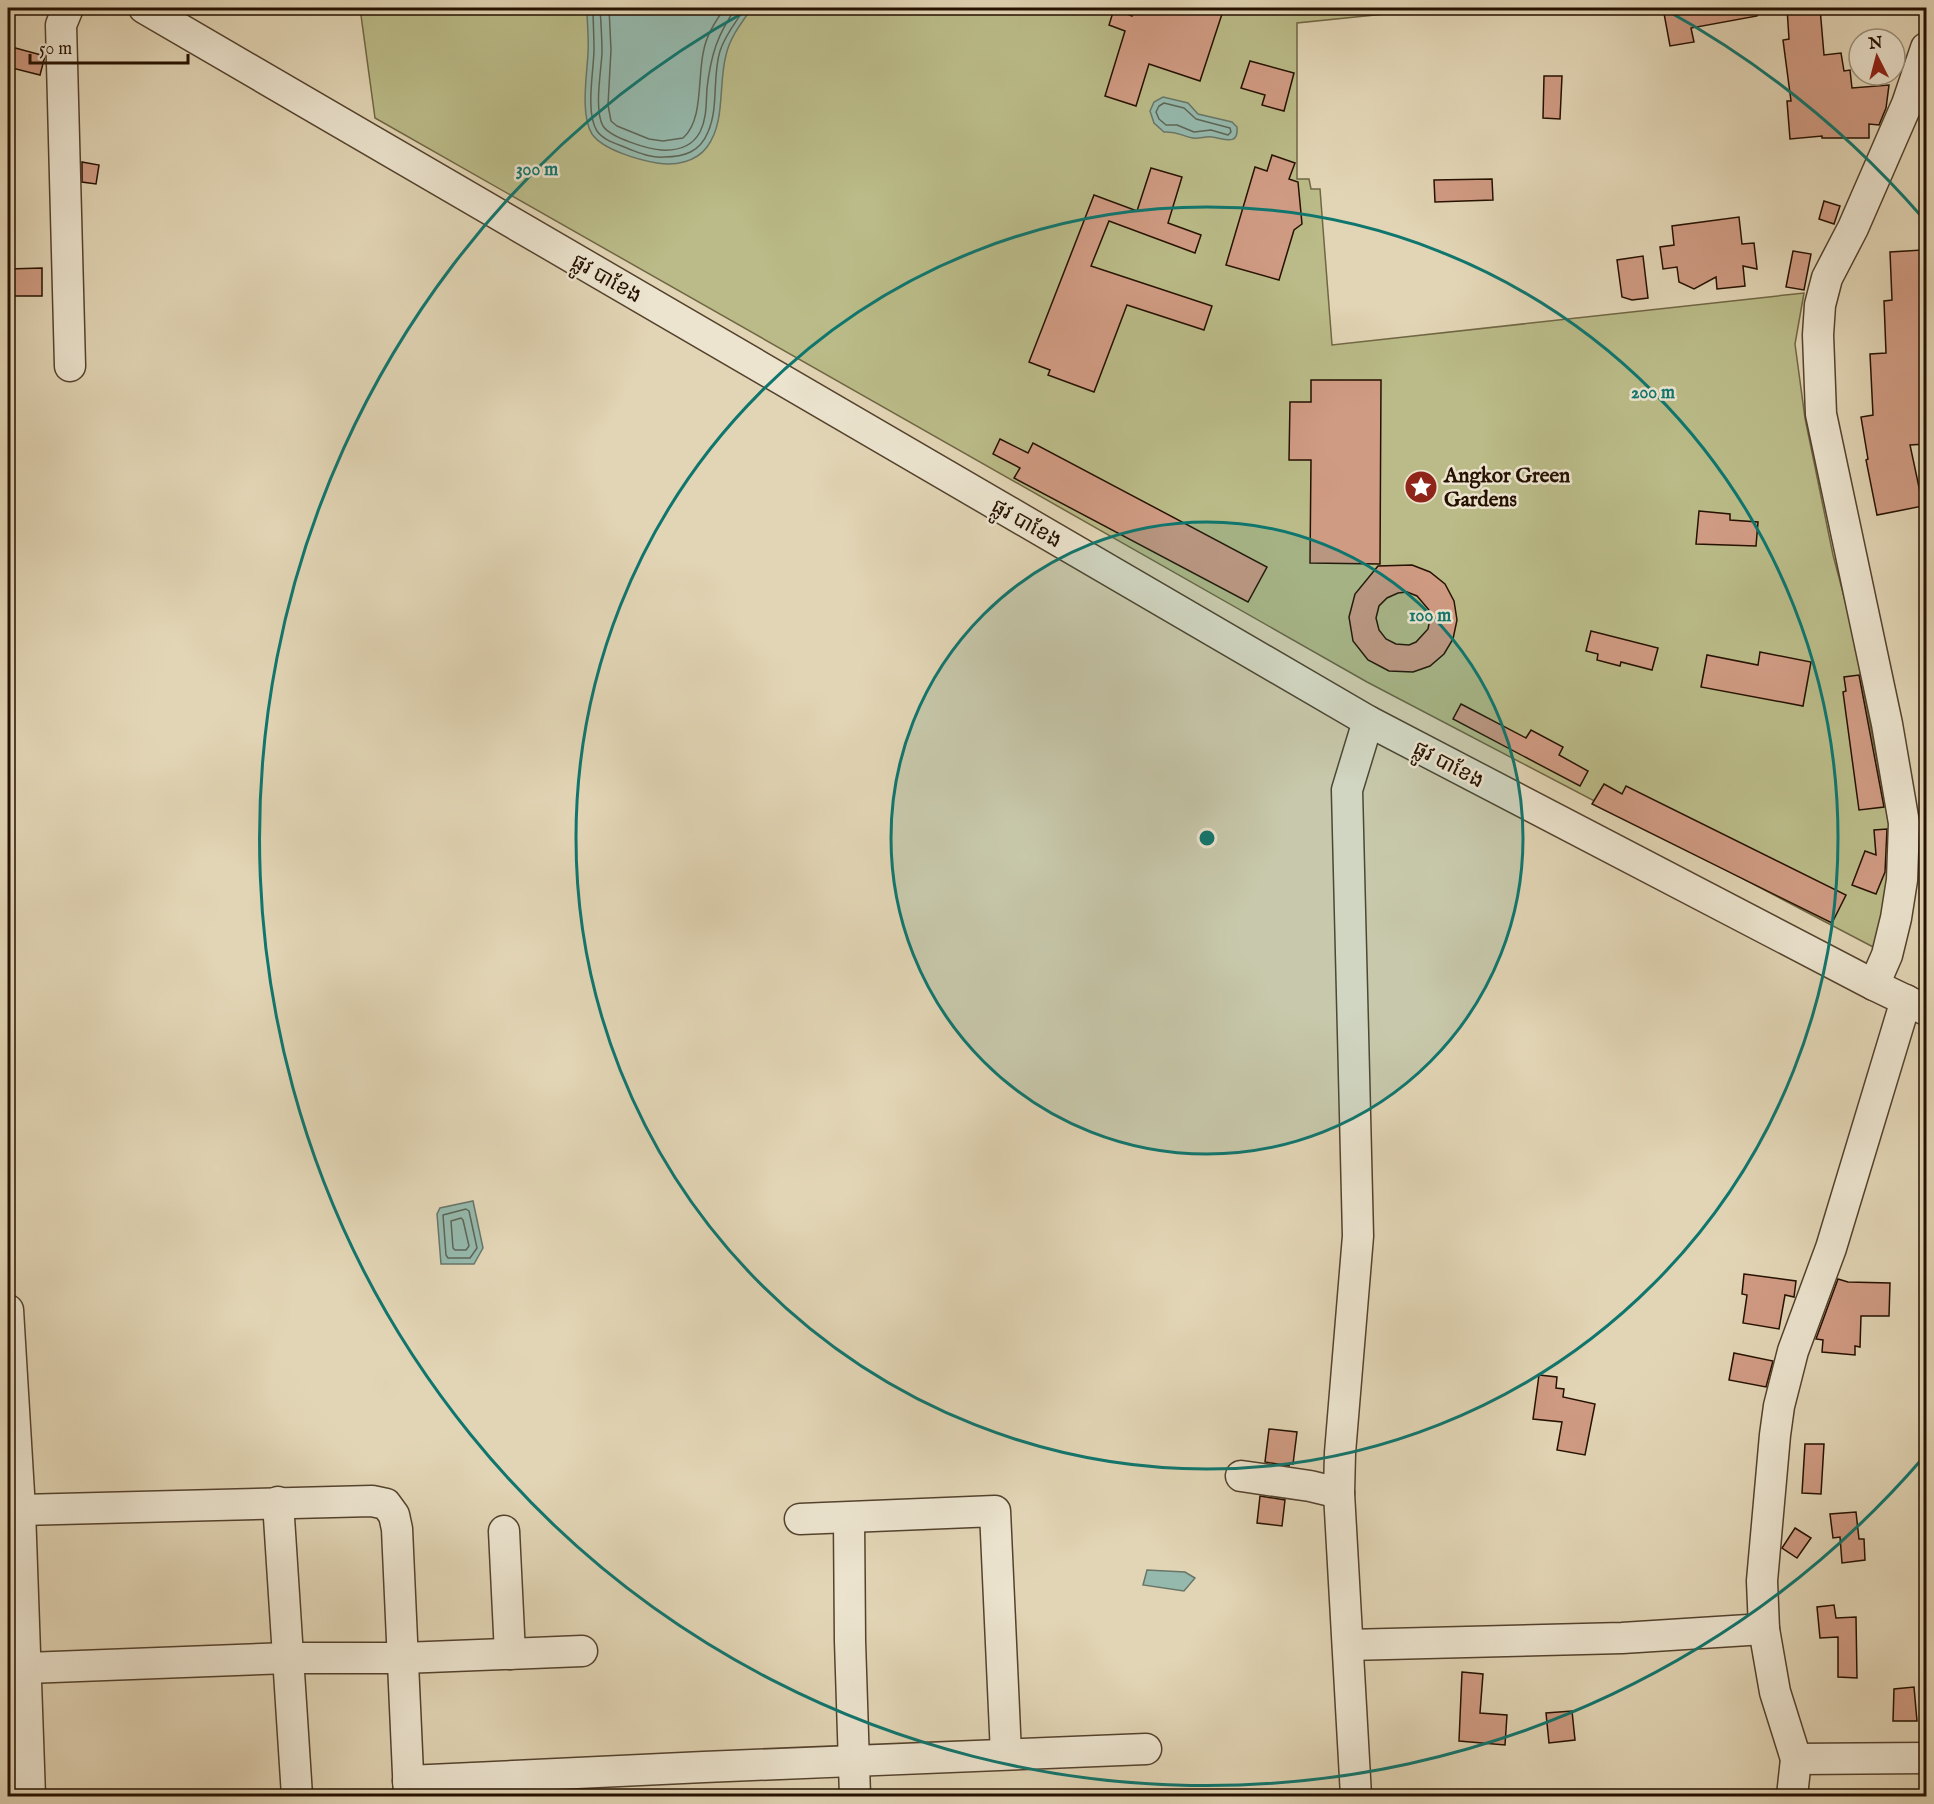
<svg xmlns="http://www.w3.org/2000/svg" width="1934" height="1804" font-family="'IM FELL English','Noto Sans Khmer',serif">
<style>
.green{fill:#babb88;stroke:#706644;stroke-width:1.5}
.water{fill:#95b9ad;stroke:#687668;stroke-width:1.5}
.lines{fill:none;stroke-linecap:round;stroke-linejoin:round}
.shore{stroke:#5d6556;stroke-width:1.5}
.building{fill:#d09b83;stroke:#251100;stroke-width:1.5;fill-rule:evenodd}
.minor-casing{stroke:#54422d;stroke-width:33}
.minor{stroke:#ece4cf;stroke-width:30}
.ring{fill:none;stroke:#0f766e;stroke-width:3}
.labels{text-anchor:middle;stroke-width:5;stroke-linejoin:round;paint-order:stroke}
.street-label{font-size:21px;fill:#251100;stroke:#ece4cf}
.poi-label{font-size:21px;font-weight:bold;fill:#251100;stroke:#ece4cf;text-anchor:start}
.centre{fill:#0f766e;stroke:#ece4cf;stroke-width:3}
.ring-label{font-size:18px;text-anchor:middle;font-weight:bold;fill:#0f766e;stroke:#ece4cf;stroke-width:5;stroke-linejoin:round;paint-order:stroke}
</style>
<rect width="100%" height="100%" fill="#e2d5b5"/>
<filter id="stains"><feTurbulence type="fractalNoise" baseFrequency=".00333" numOctaves="4"/><feColorMatrix values="0 0 0 0 .2 0 0 0 0 .09 0 0 0 0 .02 0 0 0 .5 -.17"/></filter>
<radialGradient id="worn" r=".72"><stop offset=".6" stop-color="#630" stop-opacity="0"/><stop offset="1" stop-color="#630" stop-opacity=".3"/></radialGradient>
<polygon class="green" points="360,8 1444,8 1297,23 1297,179 1309,179 1311,189 1320,189 1332,345 1804,293 1795,344 1805,418 1833,555 1851,623 1892,841 1888,890 1877,949 1367,682 375,118"/>
<g class="water">
<path d="M587,8H752C742,22 730,37 726,55C718,85 726,121 707,147C696,162 675,166 657,163C639,160 603,150 592,134C580,115 587,75 588,53C589,38 587,23 587,8Z"/>
<path d="M1163,97L1188,103L1198,114L1232,122L1237,127C1239,147 1223,138 1212,137C1206,136 1199,139 1193,138C1181,136 1178,131 1164,132L1154,123L1150,111L1154,102Z"/>
<polygon points="473,1201 483,1248 474,1264 441,1264 437,1214 440,1208"/>
<polygon points="1147,1570 1185,1572 1195,1578 1184,1591 1143,1585"/>
</g>
<g class="lines">
<g class="shore">
<path d="M593,8C593,21 594,35 594,49C594,70 585,112 597,131C604,141 618,144 629,149C640,153 651,158 664,157C684,157 700,152 708,132C719,107 712,77 720,51C725,35 736,22 745,8"/>
<path d="M600,8C601,23 602,38 602,53C601,72 594,110 603,126C611,138 648,149 661,150C678,151 692,147 700,132C707,118 706,103 707,88C711,55 717,35 736,8"/>
<path d="M609,8L611,50L608,105L611,121L617,126L649,139L663,141L683,138C704,120 697,76 704,49C707,34 716,20 725,8"/>
<polygon points="1164,103 1184,108 1196,119 1230,128 1231,132 1228,135 1211,130 1194,132 1177,125 1166,125 1159,119 1156,112 1159,106"/>
<polygon points="466,1209 469,1211 477,1248 470,1258 448,1258 446,1255 443,1215"/>
<polygon points="461,1218 463,1220 469,1246 466,1250 455,1250 453,1248 451,1221"/>
</g>
</g>
<g class="building">
<polygon points="1135,8 1214,8 1223,11 1200,81 1149,64 1136,106 1105,96 1125,31 1109,25 1114,9 1132,16"/>
<polygon points="1663,8 1756,8 1757,16 1691,28 1694,42 1670,46"/>
<polygon points="1787,8 1820,8 1824,55 1841,53 1844,71 1850,70 1852,88 1889,85 1886,108 1879,125 1869,124 1869,138 1822,138 1822,136 1790,139 1787,101 1791,101 1783,40 1789,39"/>
<polygon points="8,46 45,56 40,75 8,67"/>
<polygon points="1250,61 1294,73 1284,111 1262,105 1265,95 1241,88"/>
<polygon points="1544,76 1562,76 1560,119 1543,118"/>
<polygon points="1272,155 1295,163 1289,179 1298,182 1302,224 1294,230 1279,280 1226,265 1255,167 1267,171"/>
<polygon points="82,162 99,165 96,184 82,182"/>
<polygon points="1151,168 1182,177 1168,223 1201,235 1195,253 1109,221 1091,266 1212,306 1204,330 1127,305 1094,392 1048,375 1050,370 1029,362 1094,195 1137,211"/>
<polygon points="1492,179 1493,200 1435,202 1434,180"/>
<polygon points="1824,201 1840,206 1834,224 1819,219"/>
<polygon points="1739,217 1742,244 1754,243 1757,269 1743,266 1745,286 1717,289 1716,277 1694,289 1679,282 1677,267 1663,269 1660,247 1674,245 1672,226"/>
<polygon points="1922,250 1924,299 1926,299 1926,444 1910,445 1923,506 1877,515 1866,460 1868,459 1861,417 1873,415 1870,354 1886,353 1884,301 1892,300 1890,252"/>
<polygon points="1793,251 1811,254 1804,290 1786,287"/>
<polygon points="1643,256 1648,298 1632,300 1622,297 1617,260"/>
<polygon points="42,268 42,296 8,296 8,269"/>
<polygon points="1311,380 1381,380 1380,564 1310,563 1311,460 1289,460 1290,402 1311,402"/>
<polygon points="1000,439 1028,453 1033,443 1267,567 1248,602 1014,478 1020,468 993,454"/>
<polygon points="1699,511 1730,514 1730,520 1758,522 1756,546 1696,544"/>
<path d="M1412,565L1430,572L1445,584L1454,601L1457,620L1453,639L1444,654L1430,666L1413,672L1389,671L1368,660L1353,641L1349,617L1355,594L1378,566ZM1407,592L1417,596L1429,610L1430,619L1428,629L1416,642L1409,645L1396,644L1386,639L1379,630L1376,618L1379,606L1387,598L1398,593Z"/>
<polygon points="1591,631 1658,648 1652,670 1621,662 1620,666 1597,660 1598,654 1586,651"/>
<polygon points="1760,652 1811,662 1803,706 1701,687 1707,655 1758,665"/>
<polygon points="1859,675 1884,807 1859,810 1843,692 1846,691 1844,677"/>
<polygon points="1461,704 1526,738 1531,730 1563,747 1559,755 1588,771 1580,786 1453,719"/>
<polygon points="1604,784 1622,794 1626,786 1846,895 1832,923 1592,804"/>
<polygon points="1887,829 1885,872 1876,894 1852,885 1865,851 1876,855 1874,830"/>
<polygon points="1744,1274 1796,1281 1794,1297 1785,1295 1779,1329 1743,1323 1747,1295 1742,1294"/>
<polygon points="1838,1279 1848,1282 1890,1283 1889,1316 1861,1316 1860,1347 1855,1346 1855,1355 1822,1352 1823,1340 1816,1339"/>
<polygon points="1734,1353 1773,1361 1766,1387 1729,1380"/>
<polygon points="1539,1375 1557,1377 1556,1388 1564,1389 1563,1397 1595,1404 1585,1455 1557,1450 1562,1422 1533,1419"/>
<polygon points="1269,1429 1297,1432 1293,1464 1290,1463 1289,1466 1265,1462"/>
<polygon points="1805,1444 1824,1444 1821,1494 1802,1493"/>
<polygon points="1260,1496 1285,1500 1282,1526 1257,1523"/>
<polygon points="1856,1512 1859,1539 1864,1539 1865,1560 1842,1563 1840,1537 1833,1538 1830,1514"/>
<polygon points="1795,1528 1811,1538 1797,1558 1782,1548"/>
<polygon points="1834,1605 1836,1618 1856,1617 1857,1678 1838,1677 1838,1637 1820,1638 1817,1607"/>
<polygon points="1462,1672 1483,1674 1480,1713 1507,1715 1505,1745 1459,1741"/>
<polygon points="1914,1687 1917,1721 1893,1721 1894,1689"/>
<polygon points="1572,1711 1575,1740 1549,1743 1546,1713"/>
</g>
<g class="lines">
<g class="minor-casing">
<g id="minor">
<polyline points="68,8 61,25 70,366"/>
<polyline points="144,8 1368,721 1874,985 1926,1010"/>
<polyline points="1874,985 1887,955 1896,918 1902,880 1904,823 1887,724 1821,414 1818,335 1820,305 1827,278 1853,228 1907,104 1926,48"/>
<polyline points="8,1310 20,1510 30,1796"/>
<polyline points="1241,1476 1310,1486 1339,1493"/>
<polyline points="278,1502 297,1796"/>
<polyline points="20,1510 372,1501 386,1504 394,1515 397,1529 409,1796"/>
<polyline points="800,1519 995,1511 1006,1754"/>
<polyline points="849,1519 850,1641 855,1796"/>
<polyline points="504,1531 510,1654"/>
<polyline points="1348,1645 1622,1638 1764,1629"/>
<polyline points="27,1668 289,1658 403,1658 582,1651"/>
<polyline points="1796,1759 1926,1758"/>
<polyline points="408,1781 704,1767 1146,1749"/>
<polyline points="1356,1796 1339,1493 1340,1453 1358,1236 1347,790 1368,721"/>
<polyline points="1792,1796 1796,1759 1775,1692 1764,1629 1762,1581 1775,1435 1779,1406 1793,1351 1831,1248 1906,1000"/>
</g>
</g>
<use href="#minor" class="minor"/>
</g>
<circle cx="1207" cy="838" r="316" fill="#0f766e" fill-opacity=".12"/>
<g class="ring">
<circle cx="1207" cy="838" r="316"/>
<circle cx="1207" cy="838" r="631"/>
<path d="M1922 1459A947 947 0 1 1 748 10M1666 10A947 947 0 0 1 1922 217"/>
</g>
<defs>
<g id="sight-disc" transform="scale(1.725)"><circle r="9.5" fill="#8f2418" stroke="#ece4cf"/><path d="M0-6L1.8-2.2L6-1.7L2.9 1.2L3.7 5.4L0 3.3L-3.7 5.4L-2.9 1.2L-6-1.7L-1.8-2.2Z" fill="#fff"/></g>
</defs>
<g fill-rule="evenodd">
<use href="#sight-disc" x="1421" y="487"/>
</g>
<g class="labels">
<g class="street-label">
<text transform="translate(607 278) rotate(30)" y="7">ផ្លូវ បាខែង</text>
<text transform="translate(1027 523) rotate(30)" y="7">ផ្លូវ បាខែង</text>
<text transform="translate(1449 764) rotate(28)" y="7">ផ្លូវ បាខែង</text>
</g>
<g class="poi-label">
<text x="1444" y="482">Angkor Green<tspan x="1444" dy="24">Gardens</tspan></text>
</g>
</g>
<circle cx="1207" cy="838" r="9" class="centre"/>
<g class="ring-label">
<text x="537" y="175">300 m</text>
<text x="1653" y="398">200 m</text>
<text x="1430" y="621">100 m</text>
</g>
<rect width="1934" height="1804" fill="none" stroke="#e2d5b5" stroke-width="30"/>
<rect x="9" y="9" width="1916" height="1786" fill="none" stroke="#251100" stroke-width="3"/>
<rect x="15" y="15" width="1904" height="1774" fill="none" stroke="#251100" stroke-width="1.5"/>
<g transform="translate(1877 57) rotate(354)"><circle r="28" fill="#ece4cf" stroke="#9c907c" stroke-width="1.5"/>
<path d="M0-4.5L10 22L0 15L-10 22Z" fill="#8f2418"/>
<text y="-9" font-size="16" font-weight="bold" text-anchor="middle" fill="#251100">N</text>
</g>
<path d="M30 54v9h158v-9" fill="none" stroke="#251100" stroke-width="3"/>
<text x="39" y="54" font-size="18" fill="#251100" stroke="#ece4cf" stroke-width="4.5" paint-order="stroke">50 m</text>
<rect width="100%" height="100%" filter="url(#stains)"/>
<rect width="100%" height="100%" fill="url(#worn)"/>
</svg>
